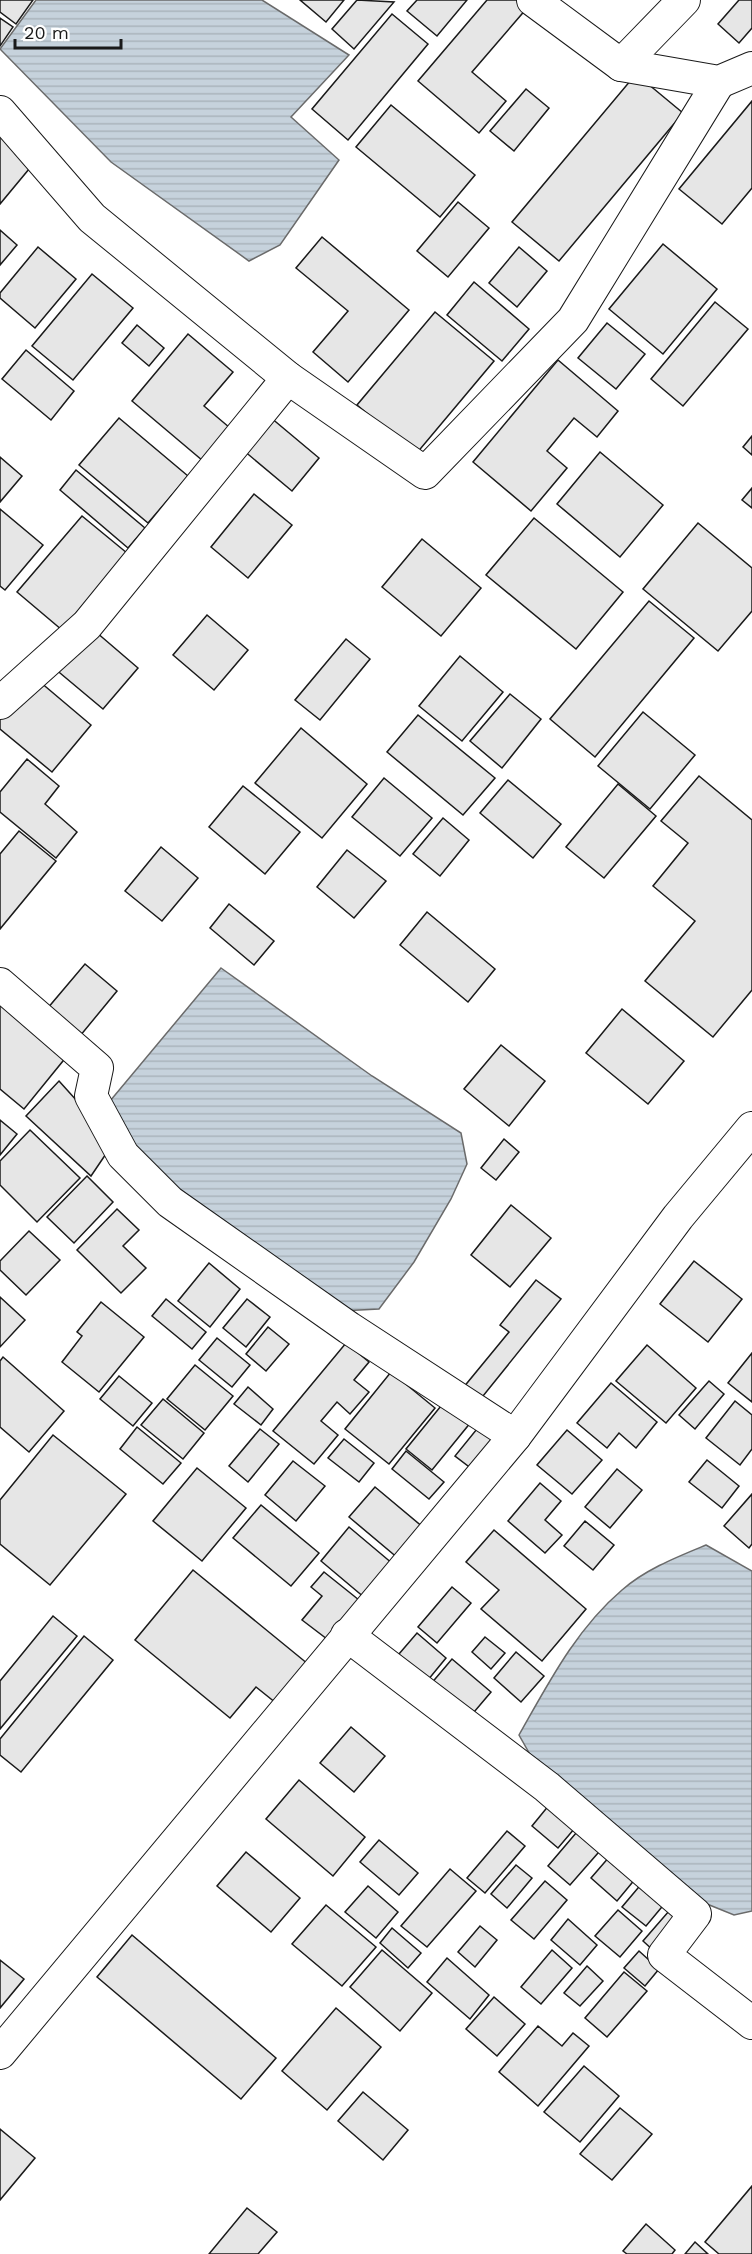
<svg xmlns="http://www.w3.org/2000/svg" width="752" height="2254" font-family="'Work Sans',sans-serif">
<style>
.water{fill:url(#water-rules);stroke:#6a6a6a;stroke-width:1.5}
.building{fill:#e6e6e6;stroke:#1a1a1a;stroke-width:1.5}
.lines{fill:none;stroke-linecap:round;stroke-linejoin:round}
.minor-casing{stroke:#1a1a1a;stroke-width:34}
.minor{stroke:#fff;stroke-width:32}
</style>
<defs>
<pattern id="water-rules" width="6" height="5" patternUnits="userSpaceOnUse" patternTransform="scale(1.5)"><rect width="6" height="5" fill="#c6d2dc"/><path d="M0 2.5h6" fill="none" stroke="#aab4bc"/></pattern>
</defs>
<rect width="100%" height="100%" fill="#fff"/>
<g class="water">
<polygon points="36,0 262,0 349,55 291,117 339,160 280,245 249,261 111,162 0,49"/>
<polygon points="221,968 372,1076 461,1133 467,1164 451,1199 414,1262 379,1309 340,1311 203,1212 135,1146 105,1107"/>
<path d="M706,1545L752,1571V1911L734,1915L707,1904L584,1799L532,1758L519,1735C548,1684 576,1629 622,1590C646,1569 677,1557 706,1545Z"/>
</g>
<g class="building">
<polygon points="0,0 33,0 16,24 0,12"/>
<polygon points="300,0 344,0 326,22"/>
<polygon points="357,0 394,2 354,49 332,29"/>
<polygon points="417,0 467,0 437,36 407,11"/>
<polygon points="487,0 517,0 527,8 472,72 506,101 479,133 418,81"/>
<polygon points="739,0 752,0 752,28 739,43 718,24"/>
<polygon points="392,14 428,44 348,140 312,109"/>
<polygon points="0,18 13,27 0,46"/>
<polygon points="636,74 683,113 559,261 512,222"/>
<polygon points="526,89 549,108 514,151 490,131"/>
<polygon points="752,101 752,188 722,224 679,189"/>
<polygon points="391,105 475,175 440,217 356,147"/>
<polygon points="0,134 34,163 0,204"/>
<polygon points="458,202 489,228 448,277 417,251"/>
<polygon points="0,230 17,245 0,265"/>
<polygon points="322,237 409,310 348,382 313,352 348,311 296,268"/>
<polygon points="663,244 717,289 663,354 609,309"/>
<polygon points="38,247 76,279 35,328 0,298 0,293"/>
<polygon points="519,247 547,271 517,307 489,283"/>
<polygon points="92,274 133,308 73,380 32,346"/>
<polygon points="474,282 529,329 502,361 447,315"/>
<polygon points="715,302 748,329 683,406 651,379"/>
<polygon points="435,312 494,361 416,454 357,405"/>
<polygon points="607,323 645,354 616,389 578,358"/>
<polygon points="137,325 164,348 149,366 122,343"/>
<polygon points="188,334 233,372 204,406 236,433 209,466 132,401"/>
<polygon points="26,350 74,391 51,420 2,379"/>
<polygon points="558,360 618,411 597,437 574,418 547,451 567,468 531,511 473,462"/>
<polygon points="270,417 319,458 292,491 243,450"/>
<polygon points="119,418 188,476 148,523 79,465"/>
<polygon points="752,436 752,455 743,447"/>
<polygon points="600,452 663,505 620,557 557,504"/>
<polygon points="0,457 22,476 0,502"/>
<polygon points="76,470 145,528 128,548 60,490"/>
<polygon points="752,488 752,508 742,500"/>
<polygon points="254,494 292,525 248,578 211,547"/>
<polygon points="0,509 43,545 5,590 0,586"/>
<polygon points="82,516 127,553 62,630 17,592"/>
<polygon points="534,518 623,592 576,649 486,575"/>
<polygon points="698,523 752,568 752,611 718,651 643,589"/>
<polygon points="422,539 481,588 441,636 382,587"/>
<polygon points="649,601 694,638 595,757 550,719"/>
<polygon points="207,615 248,650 214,690 173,655"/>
<polygon points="89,626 138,668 103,709 54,668"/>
<polygon points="346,639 370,659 320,720 295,700"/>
<polygon points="460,656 503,692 462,741 419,706"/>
<polygon points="33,676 91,725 52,772 0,729 0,717"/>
<polygon points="510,694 541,719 502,768 470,741"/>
<polygon points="643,712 695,755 650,809 598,766"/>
<polygon points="418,715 495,778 463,815 387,752"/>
<polygon points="301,728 367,784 322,838 255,783"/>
<polygon points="27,759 59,786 45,804 77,832 56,858 0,812 0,792"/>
<polygon points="699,776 752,820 752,990 713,1037 645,981 695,921 653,886 688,843 661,821"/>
<polygon points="384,778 432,818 400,856 352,817"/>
<polygon points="508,780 561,824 533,858 480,813"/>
<polygon points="618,784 656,816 604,878 566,847"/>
<polygon points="243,786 300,832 265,874 209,827"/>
<polygon points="443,818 469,840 440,876 413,854"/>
<polygon points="19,831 56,861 0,929 0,854"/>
<polygon points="161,847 198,878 162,921 125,891"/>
<polygon points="347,850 386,881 354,918 317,887"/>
<polygon points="229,904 274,941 254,965 210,928"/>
<polygon points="427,912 495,969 468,1002 400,945"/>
<polygon points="85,964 117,991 80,1036 47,1009"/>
<polygon points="0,1001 67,1056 24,1109 0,1089"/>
<polygon points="622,1009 684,1061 648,1104 586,1053"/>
<polygon points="501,1045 545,1081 509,1126 464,1089"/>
<polygon points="59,1081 114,1142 91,1176 26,1116"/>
<polygon points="0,1120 17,1134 0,1155"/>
<polygon points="30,1130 80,1178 37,1222 0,1185 0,1161"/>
<polygon points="504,1139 519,1152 496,1180 481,1168"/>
<polygon points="87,1176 113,1202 74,1243 47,1217"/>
<polygon points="511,1205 551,1238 510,1287 471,1255"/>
<polygon points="117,1209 139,1230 123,1246 146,1268 121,1293 77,1250"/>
<polygon points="29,1231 60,1260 26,1295 0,1270 0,1261"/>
<polygon points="694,1261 742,1299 708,1342 660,1304"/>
<polygon points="209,1263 240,1289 210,1327 178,1301"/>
<polygon points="536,1280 561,1299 479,1401 463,1388 509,1332 500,1325"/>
<polygon points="0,1297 25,1320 0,1347"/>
<polygon points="166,1299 206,1332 192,1349 152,1316"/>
<polygon points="247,1299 270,1317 246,1347 223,1328"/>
<polygon points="101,1302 144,1337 99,1392 62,1362 82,1336 77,1332"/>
<polygon points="268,1327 289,1344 266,1371 246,1354"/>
<polygon points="217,1338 250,1365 232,1387 199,1360"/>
<polygon points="346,1343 369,1362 354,1380 369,1392 350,1414 337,1402 321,1421 338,1435 314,1464 273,1431"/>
<polygon points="647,1345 696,1388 666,1423 616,1381"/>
<polygon points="752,1353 752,1402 728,1383"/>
<polygon points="3,1357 64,1411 29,1452 0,1427 0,1361"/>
<polygon points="195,1365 233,1396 205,1430 167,1399"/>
<polygon points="391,1372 435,1408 389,1464 345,1429"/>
<polygon points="119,1376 152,1403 133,1426 100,1399"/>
<polygon points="709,1381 724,1394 695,1429 679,1415"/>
<polygon points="611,1383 657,1422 636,1448 619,1433 607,1448 577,1423"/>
<polygon points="248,1387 273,1409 261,1425 234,1404"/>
<polygon points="163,1399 204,1433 183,1459 141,1425"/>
<polygon points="445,1401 471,1422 432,1470 406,1449"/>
<polygon points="735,1401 752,1415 752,1449 740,1465 706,1438"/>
<polygon points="481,1424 498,1438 472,1469 455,1456"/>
<polygon points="137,1427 181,1463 163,1484 120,1449"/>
<polygon points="260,1429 279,1444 248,1482 229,1466"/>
<polygon points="567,1430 602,1460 572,1494 537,1465"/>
<polygon points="53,1435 126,1494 50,1585 0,1544 0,1500"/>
<polygon points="344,1439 374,1463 359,1482 328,1458"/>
<polygon points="406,1451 444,1482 429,1499 392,1469"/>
<polygon points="707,1460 739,1486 722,1508 689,1482"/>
<polygon points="293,1461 325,1486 296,1521 265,1495"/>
<polygon points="197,1468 246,1508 202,1561 153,1521"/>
<polygon points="617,1469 642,1490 610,1528 585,1507"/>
<polygon points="540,1483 561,1501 545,1520 562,1535 545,1553 508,1521"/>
<polygon points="375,1487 424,1528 399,1559 349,1517"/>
<polygon points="752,1494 752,1544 749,1548 724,1526"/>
<polygon points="261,1505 319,1553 291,1586 233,1538"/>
<polygon points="585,1521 614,1545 593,1570 564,1546"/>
<polygon points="349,1527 393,1564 365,1598 321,1561"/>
<polygon points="494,1530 586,1609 542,1661 481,1609 499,1590 466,1562"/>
<polygon points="193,1570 308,1664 276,1703 256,1687 230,1718 135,1640"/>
<polygon points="324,1572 359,1600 327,1639 302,1620 322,1596 311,1587"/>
<polygon points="452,1587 471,1603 437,1643 418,1627"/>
<polygon points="53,1616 77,1636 0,1729 0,1681"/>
<polygon points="417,1633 446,1658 423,1686 393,1661"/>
<polygon points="84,1636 113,1660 21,1772 0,1755 0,1739"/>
<polygon points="485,1637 505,1653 491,1669 472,1652"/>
<polygon points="516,1652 544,1676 521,1702 494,1678"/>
<polygon points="452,1659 491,1692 469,1718 430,1685"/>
<polygon points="351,1727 385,1756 354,1792 320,1763"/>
<polygon points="299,1780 365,1837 333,1876 266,1819"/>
<polygon points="554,1799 580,1822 558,1848 532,1826"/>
<polygon points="582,1826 605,1845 570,1885 548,1866"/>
<polygon points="507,1831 525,1846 485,1893 467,1878"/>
<polygon points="379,1840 418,1873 399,1895 360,1862"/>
<polygon points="246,1852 300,1898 271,1932 217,1886"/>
<polygon points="610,1856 636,1878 617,1901 591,1878"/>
<polygon points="516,1865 532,1878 507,1908 491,1894"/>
<polygon points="450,1869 476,1891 427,1947 401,1926"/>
<polygon points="545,1881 567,1900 534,1939 511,1920"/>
<polygon points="643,1882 666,1902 646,1926 622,1907"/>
<polygon points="368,1886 398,1912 376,1938 345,1912"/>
<polygon points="326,1905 376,1947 342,1986 292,1944"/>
<polygon points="618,1910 642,1931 620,1957 595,1936"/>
<polygon points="669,1911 680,1920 654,1951 643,1941"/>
<polygon points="568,1919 597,1945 580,1965 551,1940"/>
<polygon points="480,1926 497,1940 475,1967 458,1952"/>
<polygon points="392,1928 421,1953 408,1968 380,1943"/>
<polygon points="132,1935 276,2058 241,2099 97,1977"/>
<polygon points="382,1950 432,1993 400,2031 350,1987"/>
<polygon points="552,1950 572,1968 541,2004 521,1987"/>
<polygon points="639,1951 659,1969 645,1986 624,1968"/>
<polygon points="447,1958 489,1995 470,2019 427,1982"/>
<polygon points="0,1960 24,1979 0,2008"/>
<polygon points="587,1966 603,1981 580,2006 564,1993"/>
<polygon points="624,1972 647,1991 607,2037 585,2018"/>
<polygon points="494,1997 525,2024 497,2056 466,2029"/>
<polygon points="336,2008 381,2047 327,2110 282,2071"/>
<polygon points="538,2026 562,2046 573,2033 589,2046 538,2106 499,2072"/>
<polygon points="584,2066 619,2096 580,2142 544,2112"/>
<polygon points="363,2092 408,2130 383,2160 338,2121"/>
<polygon points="620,2108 652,2134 612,2180 580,2154"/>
<polygon points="0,2129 35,2158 0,2200"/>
<polygon points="752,2186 752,2254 719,2254 705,2242"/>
<polygon points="247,2208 277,2232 258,2254 209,2254"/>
<polygon points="646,2224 675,2250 672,2254 627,2254 623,2251"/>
<polygon points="695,2242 708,2254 685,2254"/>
</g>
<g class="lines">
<g class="minor-casing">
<g id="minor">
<polyline points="533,0 621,65 719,82 752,68"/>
<polyline points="621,65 684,0"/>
<polyline points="0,112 92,218 288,378 425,473 573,320 719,82"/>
<polyline points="0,703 87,625 288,378"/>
<polyline points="0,984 97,1068 91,1096 123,1155 170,1202 349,1328 515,1436"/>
<polyline points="347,1635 547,1787 695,1914 664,1955 752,2023"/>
<polyline points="0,2053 515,1436 678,1217 752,1128"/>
</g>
</g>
<use href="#minor" class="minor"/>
</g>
<path d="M15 39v9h106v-9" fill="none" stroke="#1a1a1a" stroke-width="3"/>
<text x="24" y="39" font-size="18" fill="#1a1a1a" stroke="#ffffff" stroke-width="4.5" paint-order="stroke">20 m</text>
</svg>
